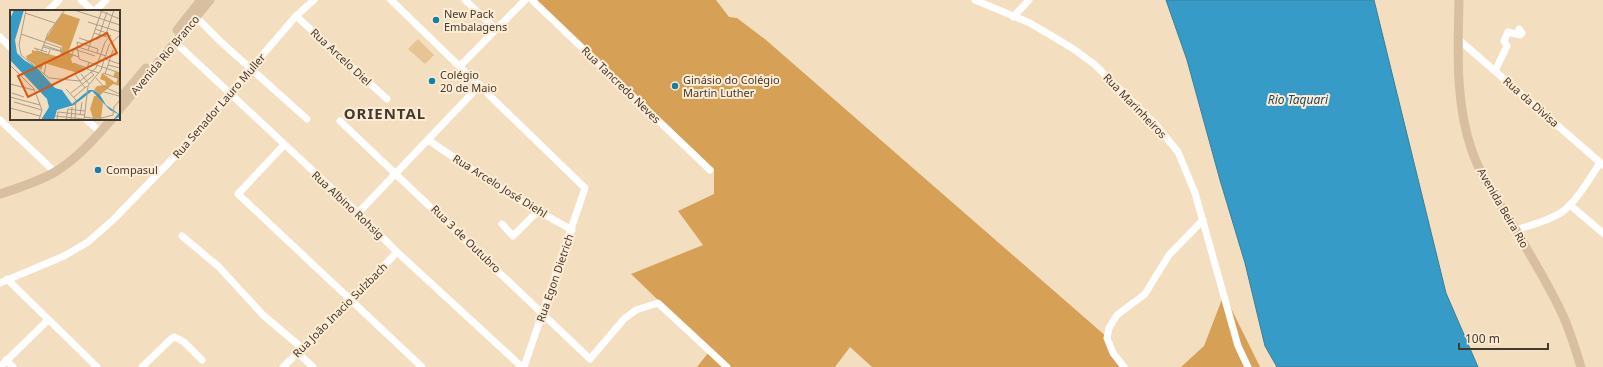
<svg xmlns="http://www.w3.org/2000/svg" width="1603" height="367" font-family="'Noto Sans',sans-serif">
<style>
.green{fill:#e8c494}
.forest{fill:#d6a157}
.water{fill:#369cc7;stroke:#3a7f99}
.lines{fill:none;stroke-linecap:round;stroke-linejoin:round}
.minor{stroke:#fff;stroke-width:7}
.major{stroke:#d7bfa0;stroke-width:9}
.poi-dot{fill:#1380a9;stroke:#feecd4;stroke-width:1.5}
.labels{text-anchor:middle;stroke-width:4;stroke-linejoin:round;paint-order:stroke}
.poi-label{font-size:11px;fill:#433a2f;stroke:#feecd4;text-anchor:start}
.street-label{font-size:11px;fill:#433a2f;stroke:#feecd4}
.water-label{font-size:12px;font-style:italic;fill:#1e485b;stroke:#feecd4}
.district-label{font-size:15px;font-weight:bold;letter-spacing:1px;fill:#433a2f;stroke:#feecd4}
.inset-road{fill:none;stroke:#ad9c86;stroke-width:1}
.view{fill:#d85610;fill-opacity:0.15;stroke:#d85610;stroke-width:2}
.inset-edge{fill:none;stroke:#433a2f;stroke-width:2}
</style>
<rect width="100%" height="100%" fill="#f4dec0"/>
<polygon class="green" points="418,39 434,55 425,64 408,49"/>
<g class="forest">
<polygon points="536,0 716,0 729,17 737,18 766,40 1108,338 1114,353 1126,367 872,367 850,347 835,367 728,367 631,274 703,245 678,211 714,194 714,169"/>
<polygon points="1224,294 1260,367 1181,367 1204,346"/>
<polygon points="708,353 723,367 697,367"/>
</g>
<polygon class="water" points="1166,0 1374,0 1446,293 1478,367 1277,367 1265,346 1245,263 1220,180 1187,60"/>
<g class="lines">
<g class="minor">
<polyline points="81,0 93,11"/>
<polyline points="391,0 585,188 524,367"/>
<polyline points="465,0 496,29"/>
<polyline points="532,0 710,170"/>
<polyline points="975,0 1030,23 1072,48 1094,64 1156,125 1178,152 1195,193 1238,346 1248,367"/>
<polyline points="48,11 59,0"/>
<polyline points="95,11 106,0"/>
<polyline points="296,16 387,99"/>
<polyline points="196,17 221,42 307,119"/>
<polyline points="1013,17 1029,0"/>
<polyline points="0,37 11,48"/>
<polyline points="1458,39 1603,165"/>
<polyline points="175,42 358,213 397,252 522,367"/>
<polyline points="460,66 525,0"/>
<polyline points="1495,71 1507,46 1504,41 1508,32 1520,35 1522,33 1519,29"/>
<polyline points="86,119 100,132"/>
<polyline points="0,120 55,172"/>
<polyline points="340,121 590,359 624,319 636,310 658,303 727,367"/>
<polyline points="428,140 510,195 572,230"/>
<polyline points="284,145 238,194 422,367"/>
<polyline points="1570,205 1603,233"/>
<polyline points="358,213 480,85"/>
<polyline points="502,224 513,236 538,211"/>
<path d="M1516,230C1531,225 1549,221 1562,212C1578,200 1589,179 1600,163"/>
<polyline points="182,236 219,267 263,315 302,348"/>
<polyline points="7,279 97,367"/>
<polyline points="0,283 64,256 88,242 114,219 180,151 296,16 314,0"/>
<polyline points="298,353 313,367"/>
<polyline points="6,360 13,367"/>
<polyline points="0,367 48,320"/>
<polyline points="142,367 171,339 175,337 184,342 202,360"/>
<polyline points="283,367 351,301 397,252"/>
<polyline points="1124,367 1113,353 1107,338 1109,328 1117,315 1145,294 1169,255 1203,220"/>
</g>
<g class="major">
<path d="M1459,0C1458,50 1455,103 1472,151C1482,179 1500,204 1516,230C1532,259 1551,288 1564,318C1571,334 1576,351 1581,367"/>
<polyline points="177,30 201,0"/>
<polyline points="119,100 146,68"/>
<polyline points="119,110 210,0"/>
<path d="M0,194C18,188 38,182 55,172C77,159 95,138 112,119"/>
</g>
</g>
<g class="poi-dot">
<circle cx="436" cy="20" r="4"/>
<circle cx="432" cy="81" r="4"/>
<circle cx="675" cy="86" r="4"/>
<circle cx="98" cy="170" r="4"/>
</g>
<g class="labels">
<g class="poi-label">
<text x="444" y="18">New Pack<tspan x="444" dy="13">Embalagens</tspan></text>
<text x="440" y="79">Colégio<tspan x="440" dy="13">20 de Maio</tspan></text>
<text x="683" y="84">Ginásio do Colégio<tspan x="683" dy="13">Martin Luther</tspan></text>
<text x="106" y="174">Compasul</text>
</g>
<g class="street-label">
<text transform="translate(165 55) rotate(-50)" y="4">Avenida Rio Branco</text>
<text transform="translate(341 57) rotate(43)" y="4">Rua Arcelo Diel</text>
<text transform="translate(621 85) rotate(44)" y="4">Rua Tancredo Neves</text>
<text transform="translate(1531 102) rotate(41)" y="4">Rua da Divisa</text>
<text transform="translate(219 106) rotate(-49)" y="4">Rua Senador Lauro Muller</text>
<text transform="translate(1135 106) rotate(46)" y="4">Rua Marinheiros</text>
<text transform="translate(500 186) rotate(32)" y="4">Rua Arcelo José Diehl</text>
<text transform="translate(348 205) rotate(43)" y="4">Rua Albino Rohsig</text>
<text transform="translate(1503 208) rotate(60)" y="4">Avenida Beira Rio</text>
<text transform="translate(466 239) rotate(44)" y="4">Rua 3 de Outubro</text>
<text transform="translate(555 278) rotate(-71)" y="4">Rua Egon Dietrich</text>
<text transform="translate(340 310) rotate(-45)" y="4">Rua João Inacio Sulzbach</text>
</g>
<g class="water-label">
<text x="1298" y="104">Rio Taquari</text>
</g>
<g class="district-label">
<text x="385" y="119">ORIENTAL</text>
</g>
</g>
<g transform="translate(10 10)">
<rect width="110" height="110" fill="#f4dec0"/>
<path d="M52,3L70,9L58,43L64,45L61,48L62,53L77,59L68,63L34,53L31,60L17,49L16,46L22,43V40L50,47L52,36L35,30ZM105,62L110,63V76L103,74L89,86L84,80L87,76L96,75L95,71L90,69L92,63L106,73L108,68L103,67ZM84,86H88L93,93L91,108H83L80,99Z" fill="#d6a157"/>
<path d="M4,0H14L5,30L7,43L14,50L27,58L45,78L52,80L62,94L79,80H83L90,85L96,95L109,104V107L103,110L108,104L100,100L82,81L64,95L47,100L44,110H31L39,97L37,89L0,50V9Z" fill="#369cc7"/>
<path class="inset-road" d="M16,0L9,35L11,45L39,68L70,71M64,0L110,15M88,0L110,9M15,3L45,13M78,12L110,22M85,19L97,23M84,23L97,27M11,24L51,38L50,41M95,27L104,0M69,28L81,32M86,29H88L97,2M33,35L69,47M33,37L53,42M68,37L96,46M24,38L37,42M27,39V41L38,45L40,40M78,40L92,0M31,42L38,23L55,0M87,43L88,39L67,32L69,49L110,63M62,44L64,39L85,46M95,49L110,54M79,52L77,59L89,63M34,53L36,55L34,64M63,53L77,58M0,55L24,79L32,100L29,110M98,55L110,58M93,63L110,69M65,64L75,78M71,64L79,74M95,64L103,40M86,68L94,77L110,84M70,71L86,58L95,32L101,25M0,74L24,80M56,79L66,90L65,110M94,82L109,86M2,83L14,87M61,83L84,65L81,62M0,87L30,95M64,87L77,76M4,92L32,100M0,98L30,106M70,105L72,92M45,106L74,109M74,107L88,109L103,105L104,97L110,90M47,110L48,102L75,105M56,110L58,99L75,101M61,110L62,97M74,110L78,76L91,60L99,35L110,25"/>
<path class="view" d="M97,23L107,43L18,87L8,66Z"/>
<rect width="110" height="110" class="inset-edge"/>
</g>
<path d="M1459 343v6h89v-6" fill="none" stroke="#433a2f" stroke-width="2"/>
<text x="1465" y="343" font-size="12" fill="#433a2f" stroke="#feecd4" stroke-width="3" paint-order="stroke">100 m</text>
</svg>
